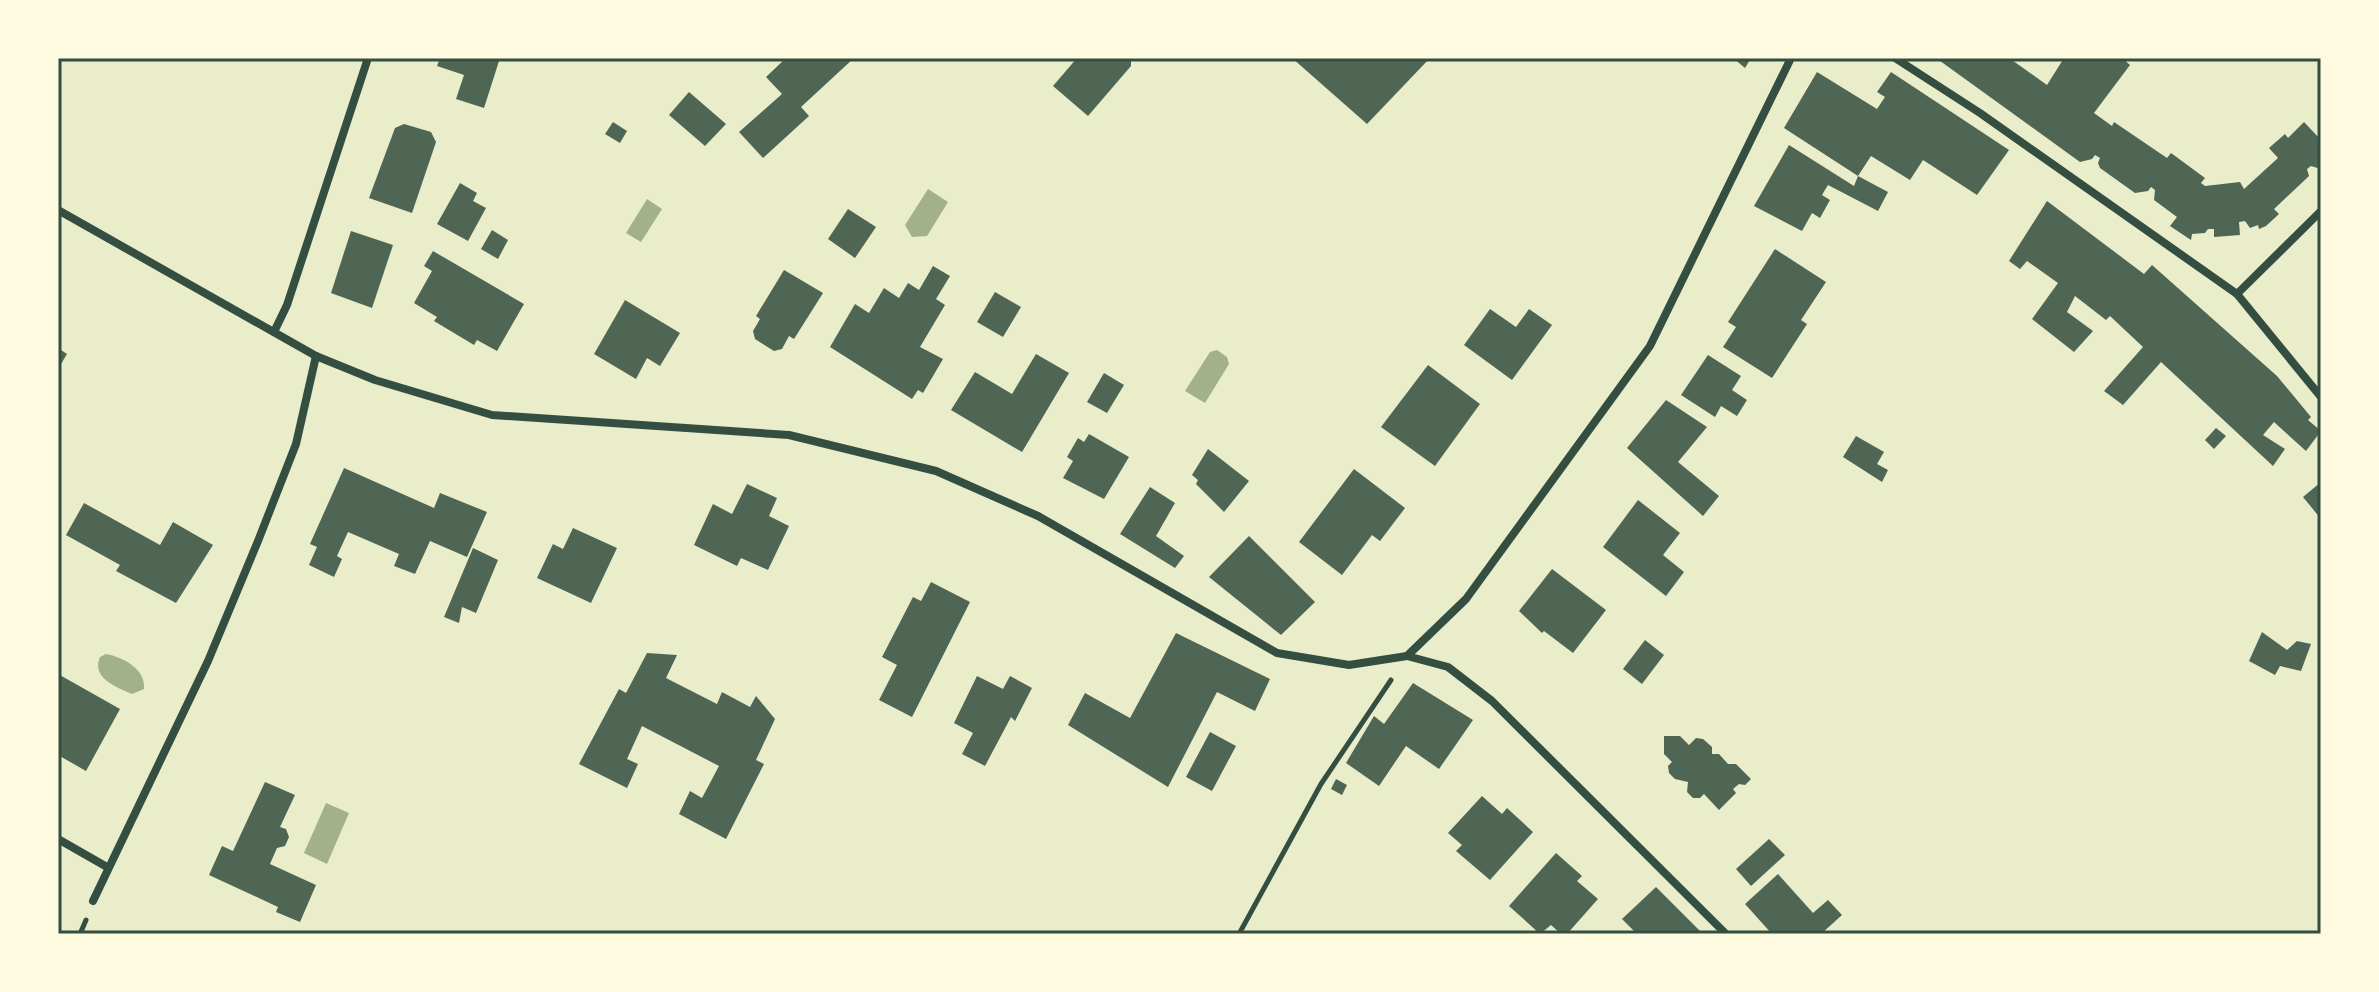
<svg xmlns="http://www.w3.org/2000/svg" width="2379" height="992" font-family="'Open Sans',sans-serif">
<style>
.water{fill:#a3b18a}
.building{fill:#4f6655}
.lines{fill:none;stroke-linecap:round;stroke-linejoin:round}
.path{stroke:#344e41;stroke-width:5}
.minor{stroke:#344e41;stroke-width:8}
.neatline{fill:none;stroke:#344e41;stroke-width:3}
</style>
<rect width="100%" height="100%" fill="#e9edc9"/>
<g class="water">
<polygon points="928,189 948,202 927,236 912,237 905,225"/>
<polygon points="647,199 662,209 641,242 626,233"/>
<polygon points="1217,350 1227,357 1229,364 1205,403 1185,391 1210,352"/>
<path d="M106,654C123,657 146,669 144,689L132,694C116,687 91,678 100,657Z"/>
<polygon points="326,803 349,813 327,864 304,853"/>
</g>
<g class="building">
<polygon points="440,58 500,58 484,108 456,99 464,75 437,66"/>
<polygon points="786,58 854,58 801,107 809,116 763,158 739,132 782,94 766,77"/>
<polygon points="1077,58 1131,58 1131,66 1088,116 1053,86"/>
<polygon points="1292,58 1430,58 1367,124"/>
<polygon points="1733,58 1751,58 1745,68"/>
<polygon points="1936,58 2009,58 2047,85 2064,58 2122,58 2130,65 2094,113 2112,126 2114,122 2167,158 2171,153 2205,178 2201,183 2205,186 2240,182 2244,189 2278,158 2269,148 2285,134 2288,138 2304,122 2321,140 2321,169 2311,166 2307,169 2309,176 2274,209 2279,214 2266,226 2259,229 2258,225 2250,228 2245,221 2239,222 2240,235 2214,237 2214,229 2208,229 2205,233 2192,234 2191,240 2170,226 2177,217 2154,200 2155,190 2151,187 2148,191 2135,193 2100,168 2098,163 2100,158 2095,155 2092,159 2080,162"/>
<polygon points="1817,72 1877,109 1885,97 1877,92 1891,72 2009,150 1977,195 1923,160 1910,180 1871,156 1858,176 1784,128"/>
<polygon points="689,92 726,124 705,146 669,115"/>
<polygon points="613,122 627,131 620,143 605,134"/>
<polygon points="404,124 431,132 436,142 412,213 369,198 395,128"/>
<polygon points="1789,145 1854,186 1858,176 1888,192 1878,211 1828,185 1822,195 1830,200 1820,218 1812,213 1802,231 1754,206"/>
<polygon points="460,183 477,193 473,201 486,208 468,241 437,224"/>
<polygon points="2047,201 2144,274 2152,265 2277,376 2311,417 2308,420 2321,431 2306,451 2274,422 2263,435 2285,449 2273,466 2161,362 2123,405 2104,391 2143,347 2110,316 2106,320 2075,296 2067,312 2093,331 2074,352 2032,319 2058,283 2027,261 2020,269 2009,261"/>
<polygon points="848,209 876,227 855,258 828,239"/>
<polygon points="492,230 508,240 498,259 481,249"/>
<polygon points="351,231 393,245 372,308 331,293"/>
<polygon points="1775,249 1826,282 1801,320 1807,324 1772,378 1723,347 1736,327 1728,322"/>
<polygon points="433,251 524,304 497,351 477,340 474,345 434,321 437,317 414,303 432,271 424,266"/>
<polygon points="933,266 950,276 936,299 945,305 920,347 943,359 923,393 918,390 912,399 830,347 855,304 869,313 884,288 899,298 908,283 919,290"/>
<polygon points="784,270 823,293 794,339 789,336 782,349 774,351 755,339 753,331 760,319 756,316"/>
<polygon points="995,292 1021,307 1003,337 977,322"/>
<polygon points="625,300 680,333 660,366 647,358 636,379 594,354"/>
<polygon points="1490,309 1516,327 1529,309 1552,325 1512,380 1464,345"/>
<polygon points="58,348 67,354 58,369"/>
<polygon points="1036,354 1069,373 1022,452 951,410 975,372 1012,394"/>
<polygon points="1708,355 1741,376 1732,390 1747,400 1737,416 1721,406 1715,417 1681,395"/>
<polygon points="1428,365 1480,404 1435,466 1381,427"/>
<polygon points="1104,373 1124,385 1107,413 1087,402"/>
<polygon points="1666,400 1707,427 1678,462 1719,496 1703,516 1627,448"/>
<polygon points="2216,428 2226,436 2214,449 2205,440"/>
<polygon points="1089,434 1129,457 1104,499 1063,478 1073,461 1067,457 1078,438 1084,442"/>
<polygon points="1856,436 1884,452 1877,464 1888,470 1882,482 1843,457"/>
<polygon points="1208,449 1249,481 1224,512 1196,484 1198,480 1192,475"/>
<polygon points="344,468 434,508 440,493 487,512 467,557 430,541 415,574 394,566 399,554 348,532 337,556 342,559 334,577 309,565 317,547 310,544"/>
<polygon points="1354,469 1405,508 1380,541 1372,535 1342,575 1299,542"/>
<polygon points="2321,482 2321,519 2303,497"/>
<polygon points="747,484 777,498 769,516 789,526 768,570 741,558 737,566 694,545 713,504 732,514"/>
<polygon points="1150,487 1175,503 1156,536 1184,556 1175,568 1120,534"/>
<polygon points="1638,500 1680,533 1663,555 1684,572 1666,596 1603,547"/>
<polygon points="84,503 160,545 173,522 213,545 176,603 116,571 120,565 66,535"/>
<polygon points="573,528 617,548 591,603 537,578 553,544 563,549"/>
<polygon points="1249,536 1315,602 1281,635 1209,577"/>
<polygon points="473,548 498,560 476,613 462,607 459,623 444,617"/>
<polygon points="1552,569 1606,610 1573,653 1544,631 1542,633 1519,611"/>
<polygon points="931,582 970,602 912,717 879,700 897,665 882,657 913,597 921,601"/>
<polygon points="2262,632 2287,650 2297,641 2311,644 2301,671 2280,666 2275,675 2249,661"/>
<polygon points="1176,633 1270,679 1255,711 1217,692 1168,787 1068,725 1085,693 1130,718"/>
<polygon points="1645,640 1664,655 1642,684 1623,669"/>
<polygon points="647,653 677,655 666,678 717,704 722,692 750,707 756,696 775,719 756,760 764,764 726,839 679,814 690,791 702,798 719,766 642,726 627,759 638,764 627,788 579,764 619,689 626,693"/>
<polygon points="58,674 120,709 86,771 58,755"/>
<polygon points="977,676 1003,689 1010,676 1032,688 1015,721 1011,717 985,766 962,754 973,733 954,723"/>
<polygon points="1413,683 1473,720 1439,769 1406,746 1379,786 1346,763 1374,716 1384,724"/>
<polygon points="1210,732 1236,746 1212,791 1186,777"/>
<polygon points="1664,736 1680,736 1689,745 1696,738 1703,739 1712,747 1712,754 1719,754 1728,764 1736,764 1751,779 1745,785 1739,784 1733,789 1736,793 1719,810 1704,794 1700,798 1693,798 1687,792 1688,782 1675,779 1669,773 1668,766 1672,762 1664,754"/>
<polygon points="1336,779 1347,785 1342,795 1331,789"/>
<polygon points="265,782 295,795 280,827 286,829 289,837 285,846 277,848 270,864 316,885 300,922 276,912 278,907 209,875 222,846 233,851"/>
<polygon points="1482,796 1502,814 1507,808 1533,832 1490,880 1456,851 1462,845 1448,833"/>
<polygon points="1769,839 1785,855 1751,886 1736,869"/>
<polygon points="1556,853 1582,876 1577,881 1598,899 1567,934 1561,934 1551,925 1540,934 1509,906"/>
<polygon points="1778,874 1813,913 1828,900 1842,915 1821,934 1772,934 1745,904"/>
<polygon points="1656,887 1703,934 1637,934 1622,919"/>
</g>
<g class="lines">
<g class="path">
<polyline points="80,934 86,920"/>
<polyline points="1239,934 1321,784 1391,680"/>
</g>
<g class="minor">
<polyline points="1895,58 1980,113 2237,294 2321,397"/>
<polyline points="58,210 316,356 375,380 492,415 789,435 936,471 1038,516 1277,653 1349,665 1407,656 1466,599 1650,346 1791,58"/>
<polyline points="2237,294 2321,211"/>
<polyline points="274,332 287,305 368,58"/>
<polyline points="1407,656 1448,667 1492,701 1726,934"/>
<polyline points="58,839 107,867"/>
<polyline points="93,901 208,661 258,541 296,444 316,356"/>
</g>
</g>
<rect width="2379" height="992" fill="none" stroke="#fefae0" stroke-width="120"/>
<rect x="60" y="60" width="2259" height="872" class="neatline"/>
</svg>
